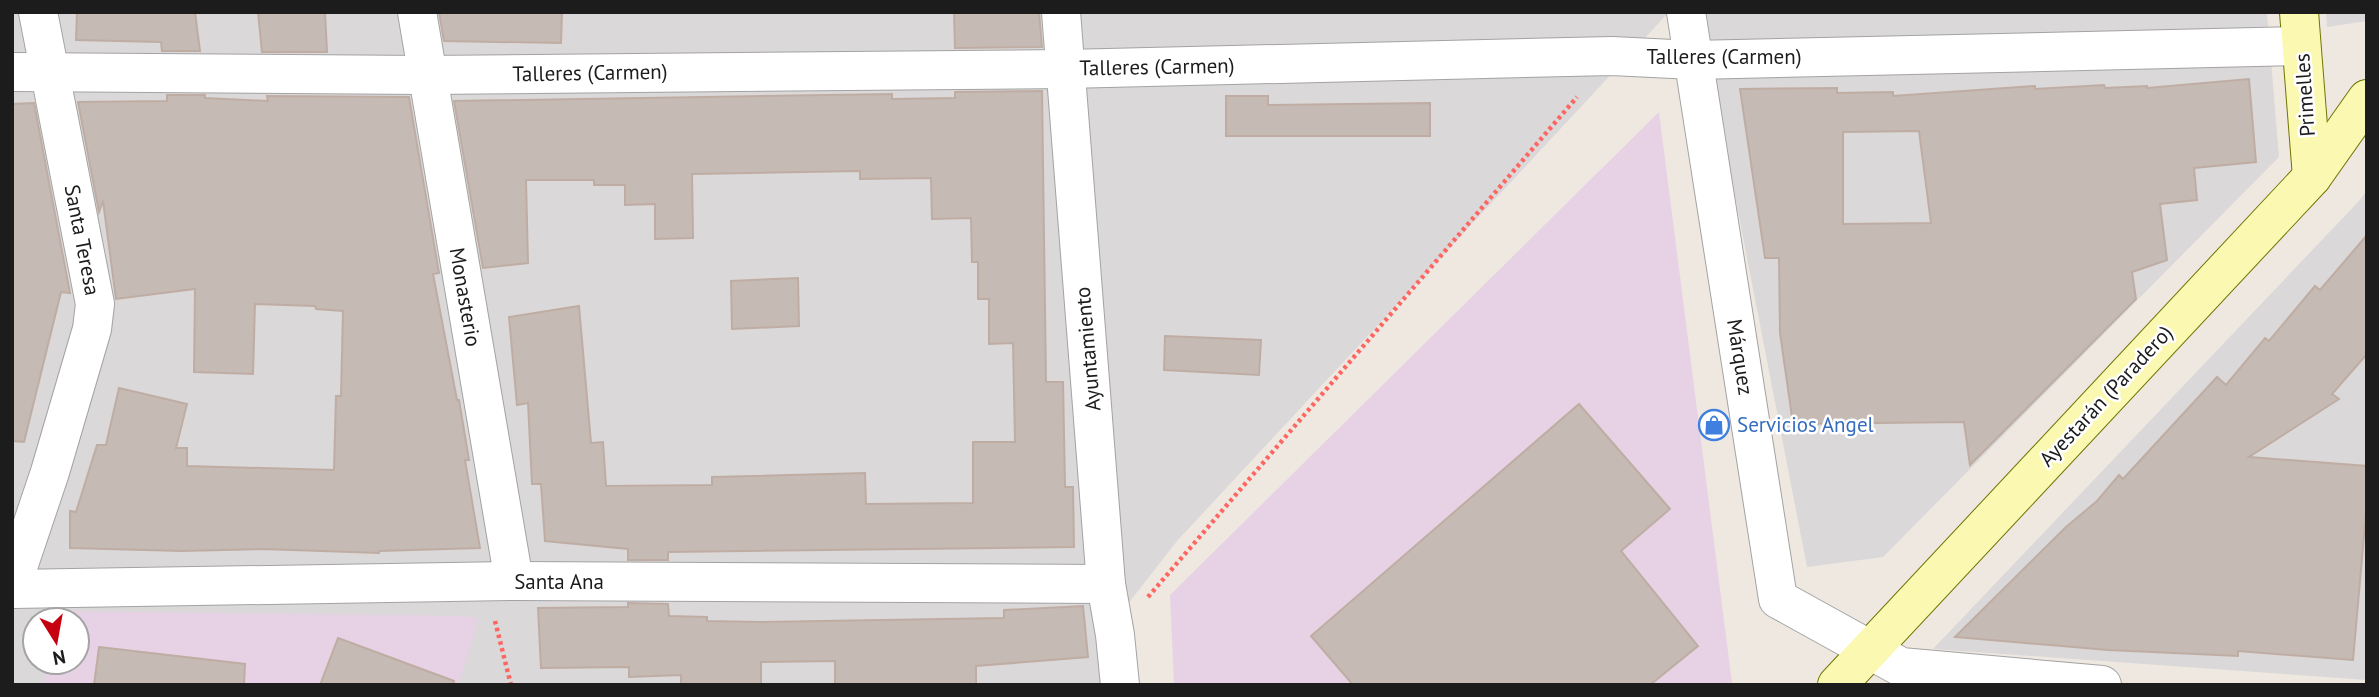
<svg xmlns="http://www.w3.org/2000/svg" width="2379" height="697" font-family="'PT Sans',sans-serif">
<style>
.residential{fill:#dad8d9;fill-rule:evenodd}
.industrial{fill:#e7d2e5}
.building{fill:#c5bab4;stroke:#bfada3;stroke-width:2;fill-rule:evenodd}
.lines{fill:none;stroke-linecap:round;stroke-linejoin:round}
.street-casing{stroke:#a3a3a3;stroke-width:40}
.secondary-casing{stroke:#707401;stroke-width:40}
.path{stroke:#fe6661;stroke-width:4.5;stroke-dasharray:3.5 3.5;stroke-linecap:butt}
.street{stroke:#fff;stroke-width:38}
.secondary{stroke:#fbf9b1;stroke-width:38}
.labels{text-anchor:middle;stroke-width:5;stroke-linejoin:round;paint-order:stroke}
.street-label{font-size:21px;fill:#1c1c1c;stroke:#fff}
.shop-label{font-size:21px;fill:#366cbe;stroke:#fff;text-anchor:start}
</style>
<rect width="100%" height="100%" fill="#eee8e1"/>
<g class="residential">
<path d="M12,12H1669L1177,541L1120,614L1121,685H12ZM35,620H77V662H35Z"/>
<polygon points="1703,12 2267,12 2279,157 1883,557 1807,567 1717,103"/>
<polygon points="2326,12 2367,12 2367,21 2327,27"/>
<polygon points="2367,191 2367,680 1933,649 2359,201"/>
</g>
<g class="industrial">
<polygon points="1659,112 1732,683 1174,685 1170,595"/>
<polygon points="53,611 465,616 479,619 458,685 44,685 47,662 77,662 77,620 52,620"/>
</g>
<g class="building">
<polygon points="77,12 195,12 200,51 162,51 161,42 76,40"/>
<polygon points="258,12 325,12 327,52 262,52"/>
<polygon points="439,12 562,12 561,43 444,41"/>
<polygon points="954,12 1039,12 1042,47 955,48"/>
<path d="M2249,79L2256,162L2194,168L2197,200L2160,204L2167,260L2132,272L2136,299L1970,465L1964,422L1793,424L1780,333L1779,258H1765L1740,89L1837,88V93L1893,92V96L2035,86V89L2104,85L2105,88L2147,86V88ZM1919,131L1931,223L1843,224V132Z"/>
<polygon points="1042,91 1046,382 1063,382 1065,487 1073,487 1074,547 668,552 668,560 628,560 628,549 545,541 541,484 532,484 528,403 517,405 509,317 579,306 591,443 603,442 606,486 712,485 712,477 865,473 866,504 973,503 973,442 1015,442 1013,343 989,344 989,299 978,299 978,262 972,262 971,218 932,219 931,178 860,179 860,171 692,174 693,238 655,239 655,204 625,205 625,185 594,185 594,180 526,180 528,263 483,268 454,101 892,94 892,99 955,98 955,92"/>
<polygon points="167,95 205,95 205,98 268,101 267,96 409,97 439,273 433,274 457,400 459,400 469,460 465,460 480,548 379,551 379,553 262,549 182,551 70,548 70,511 76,512 97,445 106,445 119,388 187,404 176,448 187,448 187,466 334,470 336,396 341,396 343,311 316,309 315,306 255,304 253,374 194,372 195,289 116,299 103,201 99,212 78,102 167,101"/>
<polygon points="1226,96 1268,96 1268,105 1430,103 1430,136 1226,136"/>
<polygon points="34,103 70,293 61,292 24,442 12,441 12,104"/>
<polygon points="2367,235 2367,354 2332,394 2339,399 2249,457 2367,466 2367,502 2353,660 2238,651 2238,656 2108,650 1955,637 2066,527 2097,501 2119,475 2123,479 2217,377 2226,385 2265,338 2269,341 2315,286 2320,290"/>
<polygon points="798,278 799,326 732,329 731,281"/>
<polygon points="1165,336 1261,340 1259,375 1164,370"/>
<polygon points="1579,404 1670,509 1621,551 1698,646 1650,685 1353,685 1311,636"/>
<polygon points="628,603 668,604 669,616 707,617 707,621 761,622 1004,618 1004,610 1083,606 1088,657 976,666 976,685 835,685 835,661 761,662 761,685 681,685 681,675 629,677 629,667 541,668 538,608 628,607"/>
<polygon points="338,638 454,681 453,685 320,685"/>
<polygon points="99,647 245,664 244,685 94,685"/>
</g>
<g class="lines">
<g class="street-casing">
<g id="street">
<polyline points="417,12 514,581"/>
<polyline points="1061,12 1106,584 1115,635 1120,685"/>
<polyline points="1686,12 1778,599 1901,667 2102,685"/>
<polyline points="12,72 426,75 1066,69 1612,56 1693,60 2301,46"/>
<polyline points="12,585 50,472 92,329 95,304 38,12"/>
<polyline points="12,589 514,581 1106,584"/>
</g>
</g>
<g class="secondary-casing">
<g id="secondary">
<polyline points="2299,12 2312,177"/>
<polyline points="1837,685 2312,177 2367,99"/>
</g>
</g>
<g class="path">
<polyline points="1148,597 1577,97"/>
<polyline points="495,621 511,685"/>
</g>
<use href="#street" class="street"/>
<use href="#secondary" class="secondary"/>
</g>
<defs>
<g id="shop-ring" transform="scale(1.575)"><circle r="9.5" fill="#fff" stroke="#3f7fe0" stroke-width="1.5"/><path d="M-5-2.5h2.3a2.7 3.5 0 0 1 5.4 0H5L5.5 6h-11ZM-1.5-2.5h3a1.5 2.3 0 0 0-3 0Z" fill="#3f7fe0"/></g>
</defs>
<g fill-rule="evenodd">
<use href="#shop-ring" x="1714" y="425"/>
</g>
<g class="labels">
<g class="street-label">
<text x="1724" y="64">Talleres (Carmen)</text>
<text transform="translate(1157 67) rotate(-1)" y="7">Talleres (Carmen)</text>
<text transform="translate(590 73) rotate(-1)" y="7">Talleres (Carmen)</text>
<text transform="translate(2305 95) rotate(-94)" y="7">Primelles</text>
<text transform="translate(82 240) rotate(79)" y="7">Santa Teresa</text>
<text transform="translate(465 297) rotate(80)" y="7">Monasterio</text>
<text transform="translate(1088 349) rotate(-95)" y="7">Ayuntamiento</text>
<text transform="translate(1740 357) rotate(81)" y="7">Márquez</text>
<text transform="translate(2106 396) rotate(-47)" y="7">Ayestarán (Paradero)</text>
<text x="559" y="589">Santa Ana</text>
</g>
<g class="shop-label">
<text x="1737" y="432">Servicios Angel</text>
</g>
</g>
<rect width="2379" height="697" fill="none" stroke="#1c1c1c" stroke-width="28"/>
<g transform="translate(56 641) rotate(169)"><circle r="33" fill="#ffffff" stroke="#a4a4a4" stroke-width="2"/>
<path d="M0-5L12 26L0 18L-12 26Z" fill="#c7000f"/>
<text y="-10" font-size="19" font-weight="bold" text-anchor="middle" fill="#1c1c1c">N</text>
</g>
</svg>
